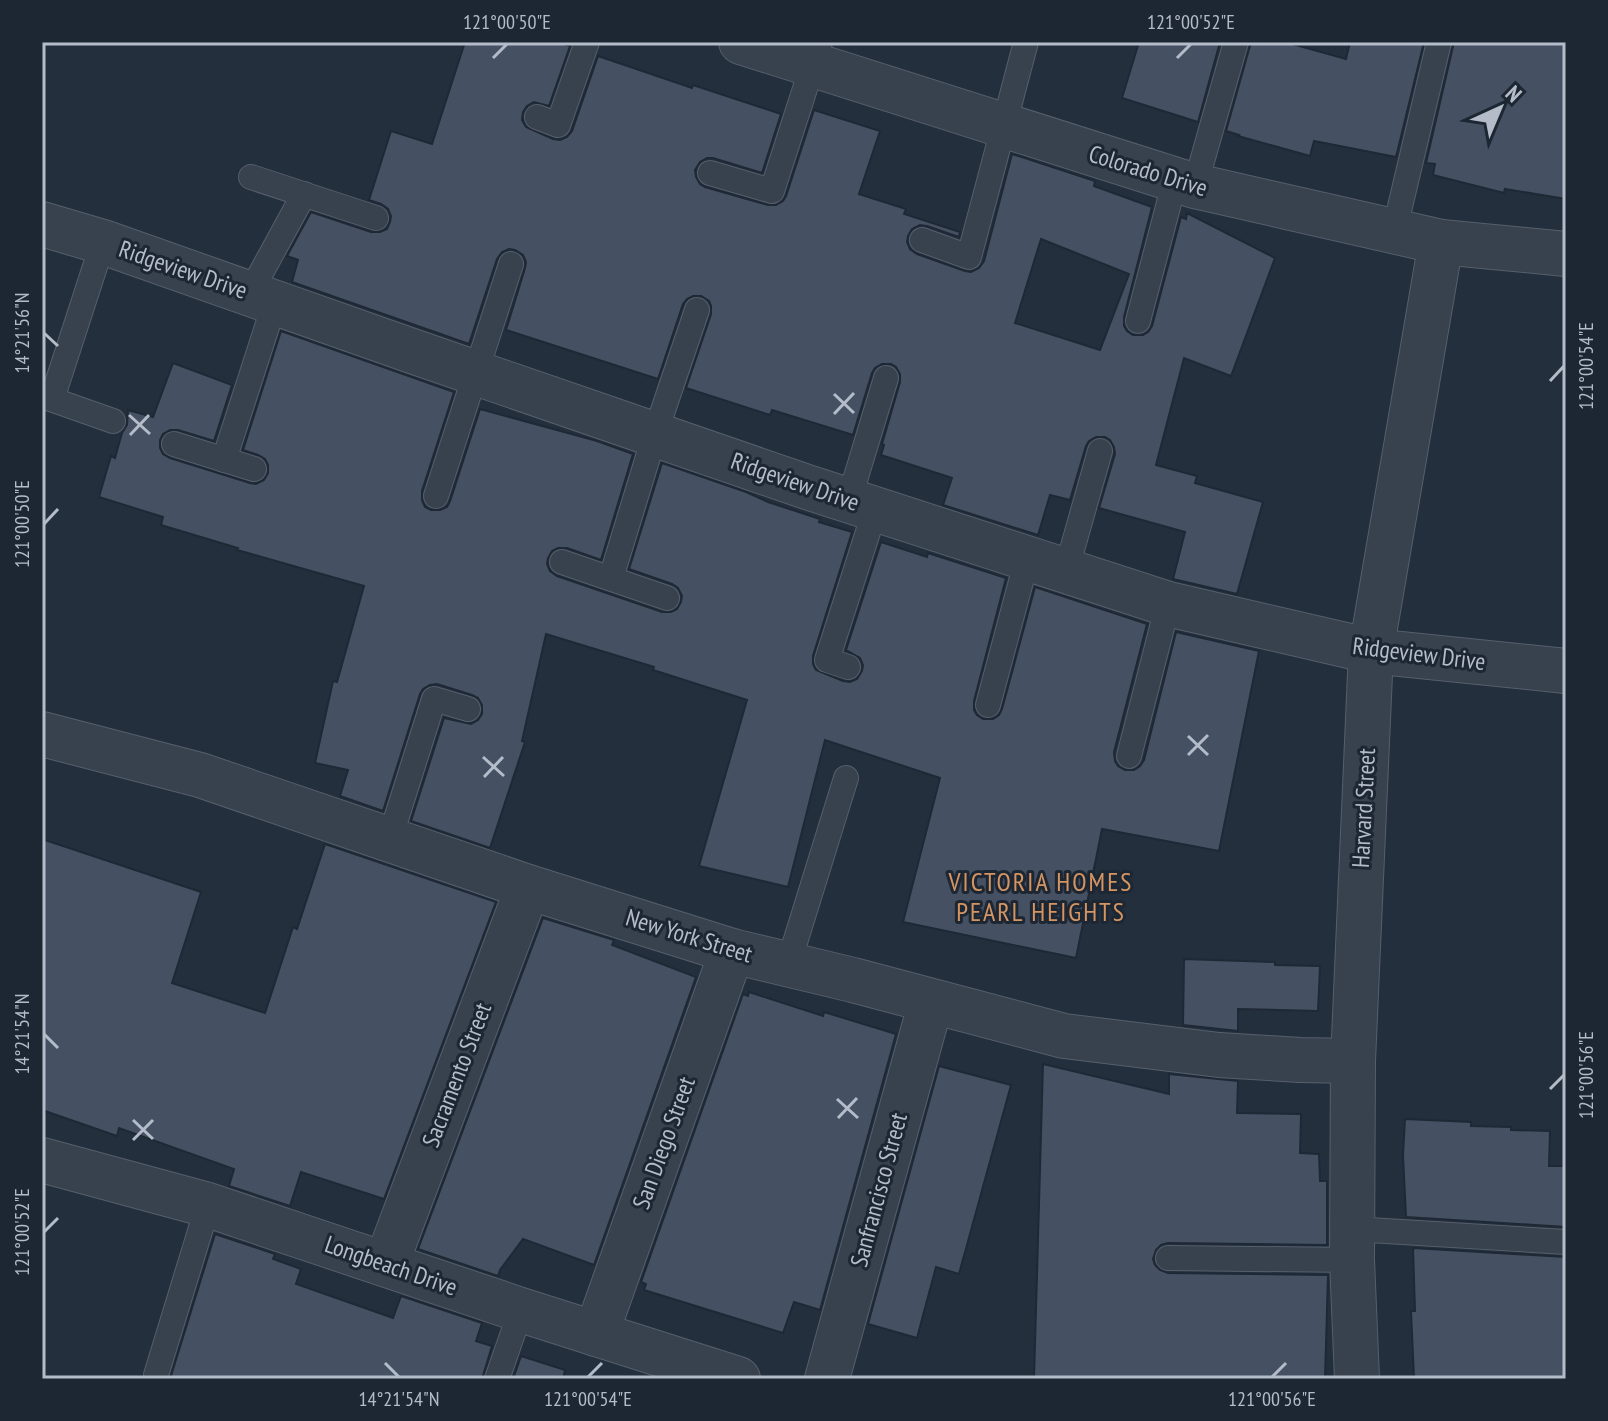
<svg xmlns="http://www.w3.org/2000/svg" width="1608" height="1421" font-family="'PT Sans Narrow',sans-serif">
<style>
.building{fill:#455162;stroke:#1f2835;stroke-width:2;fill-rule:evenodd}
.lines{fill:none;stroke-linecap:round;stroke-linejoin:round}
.lane-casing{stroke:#565f6c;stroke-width:26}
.street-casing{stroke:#565f6c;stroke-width:46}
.lane{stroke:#38414e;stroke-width:24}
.street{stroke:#38414e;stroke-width:44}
.ticks{fill:none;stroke:#b4bcc9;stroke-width:3}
.labels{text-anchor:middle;stroke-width:6;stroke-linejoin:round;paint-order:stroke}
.street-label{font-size:24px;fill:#b4bcc9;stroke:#1d2633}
.neighbourhood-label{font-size:26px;letter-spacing:2px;fill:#d59563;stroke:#1d2633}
.neatline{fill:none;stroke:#b4bcc9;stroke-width:3}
.ticks-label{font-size:20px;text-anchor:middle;fill:#b4bcc9}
</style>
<rect width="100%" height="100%" fill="#242f3e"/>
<g class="building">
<path d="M465,42H558L570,46L549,106L534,102L527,106L523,112L522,120L526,127L553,139L560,140L567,137L572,131L598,56L692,88L693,85L781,114L762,173L713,158H707L700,162L695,170L696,177L700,184L705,187L768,205H776L783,201L786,196L814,110L880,131L859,194L906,209L904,214L960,232L959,237L927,226L920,225L912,229L908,236L907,242L910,249L917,254L965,271L971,272L979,268L984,261L1012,154L1095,181L1094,186L1152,207L1124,317V326L1127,331L1133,335H1143L1148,332L1152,326L1181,217L1186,219L1187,213L1275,258L1231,376L1184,358L1156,465L1197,476L1195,483L1263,502L1237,594L1173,579L1185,532L1099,508L1115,454L1114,447L1110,440L1105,437H1096L1089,441L1086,446L1070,500L1050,495L1038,535L943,505L952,478L881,455L884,445L882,444L900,382V374L896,367L891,364H882L875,368L872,373L853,435L772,410L770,415L686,388L711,314V306L709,301L701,296H693L687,299L683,304L658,379L506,330L525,268L526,262L523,255L515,250L509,249L502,252L497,259L469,344L292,282L298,260L287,256L311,212L371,232H380L387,229L390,222L391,216L388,209L381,204L369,200L391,131L432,144ZM1041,239L1129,274L1100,350L1015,323Z"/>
<polygon points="1139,42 1220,42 1198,122 1122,98"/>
<polygon points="1251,42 1285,42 1346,59 1350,42 1424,42 1396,157 1314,141 1310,156 1238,136 1239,135 1226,131"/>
<polygon points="1454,42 1566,42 1566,199 1505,189 1504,193 1433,175 1435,164 1426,163"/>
<polygon points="281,331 454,392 422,491 422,500 425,507 431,510 440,510 447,507 450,501 480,409 597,441 633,454 601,560 567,548 558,548 552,551 548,558 547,564 550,571 557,576 662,612 671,612 677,609 681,602 682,596 678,588 672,584 629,569 662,463 746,492 768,502 820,519 819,522 852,532 813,656 813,664 816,670 843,681 850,682 857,679 862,671 863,665 860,658 846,650 881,542 927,557 928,553 1006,578 974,701 974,710 977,715 983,719 993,719 999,715 1002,709 1035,587 1147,624 1114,752 1115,761 1118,766 1125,770 1134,770 1140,766 1144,760 1176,632 1259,651 1219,851 1102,829 1076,958 903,922 940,778 825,740 788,887 699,866 747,700 653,670 654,667 546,634 522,741 525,742 490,848 411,821 444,718 471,724 478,720 482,714 482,705 478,698 472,695 437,684 430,685 423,689 420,694 383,811 340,796 348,770 315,763 333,681 337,682 364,586 237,550 238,548 161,525 163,517 99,497 111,456 115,458 122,433 127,425 128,410 153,417 173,363 232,385 214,441 178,430 170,430 163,434 160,440 160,448 163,454 170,458 250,483 256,484 264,480 268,473 268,465 265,459 258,455 243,450"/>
<polygon points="42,839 201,892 172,983 265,1013 293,927 297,929 325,844 496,902 384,1199 301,1172 290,1206 229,1186 234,1169 119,1128 117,1136 42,1110"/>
<polygon points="543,918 614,940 612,945 696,977 594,1265 523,1239 500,1270 498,1276 418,1249"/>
<polygon points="1184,959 1275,962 1275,965 1320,966 1318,1011 1238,1009 1238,1031 1183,1025"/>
<polygon points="749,992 823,1016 824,1012 896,1034 820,1310 794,1302 783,1333 644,1290 646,1284 641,1282 743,994 748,996"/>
<polygon points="1043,1064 1169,1094 1169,1074 1238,1081 1237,1113 1301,1114 1300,1153 1319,1154 1320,1181 1327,1181 1327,1245 1168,1243 1161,1245 1156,1250 1153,1259 1155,1265 1160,1270 1168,1273 1328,1275 1325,1379 1034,1379"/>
<polygon points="939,1066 1011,1085 959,1274 936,1267 917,1338 868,1324"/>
<polygon points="1405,1119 1471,1122 1471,1126 1511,1127 1511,1130 1550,1131 1549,1166 1566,1166 1566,1227 1406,1217 1403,1155"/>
<polygon points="215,1234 275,1254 273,1259 301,1269 296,1284 393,1318 401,1296 482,1323 476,1341 492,1346 482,1379 170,1379"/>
<polygon points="1413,1248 1566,1257 1564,1379 1414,1379 1411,1311 1415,1311"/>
<polygon points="521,1356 565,1370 563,1379 513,1379"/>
</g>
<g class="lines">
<g class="lane-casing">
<g id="lane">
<polyline points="537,117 558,125 587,42"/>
<polyline points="710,173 772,191 820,42"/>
<polyline points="251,177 376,218"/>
<polyline points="1195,186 1236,42"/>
<polyline points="1394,232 1439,42"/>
<polyline points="922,240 969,257 1026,42"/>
<polyline points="250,293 304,194"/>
<polyline points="1138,321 1175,180"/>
<polyline points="42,396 113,421"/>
<polyline points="52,399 103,242"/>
<polyline points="174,444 254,469"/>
<polyline points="224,460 275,302"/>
<polyline points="436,496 511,264"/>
<polyline points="849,500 886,378"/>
<polyline points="562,562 667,598"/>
<polyline points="1066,571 1100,451"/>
<polyline points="611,578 655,434 697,310"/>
<polyline points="848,667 827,660 875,510"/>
<polyline points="988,705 1027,559"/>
<polyline points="1129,756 1168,604"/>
<polyline points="390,838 434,699 468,709"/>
<polyline points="788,965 846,778"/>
<polyline points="1352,1229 1566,1242"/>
<polyline points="1168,1258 1352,1260"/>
<polyline points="156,1375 208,1205"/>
<polyline points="497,1379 521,1310"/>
</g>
</g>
<g class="street-casing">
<g id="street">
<polyline points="741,42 1195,186 1441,242 1566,254"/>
<polyline points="42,224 103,242 412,351 807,487 1168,604 1371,651 1566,671"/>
<polyline points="42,734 200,775 528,887 732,951 853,980 1064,1036 1219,1055 1300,1060 1353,1061"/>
<polyline points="42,1160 208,1205 521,1310 738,1379"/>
<polyline points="386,1264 528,887"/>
<polyline points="596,1334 732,951"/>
<polyline points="827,1379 931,1002"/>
<polyline points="1357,1379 1352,1260 1353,1061 1371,651 1441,242"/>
</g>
</g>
<use href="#lane" class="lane"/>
<use href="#street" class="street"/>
</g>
<path class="ticks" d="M493,58L507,44M1177,58L1191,44M44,333L58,346M1550,381L1564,366M834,394L854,413M834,414L854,393M129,415L150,434M130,435L149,415M44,524L58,509M1188,736L1208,755M1188,755L1208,735M483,757L504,776M484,777L503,757M44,1034L58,1048M1550,1089L1564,1075M837,1099L858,1118M838,1118L857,1098M133,1120L153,1139M133,1140L153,1120M44,1232L58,1218M385,1363L399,1377M588,1377L602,1363M1272,1377L1286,1363"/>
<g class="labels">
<g class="street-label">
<text transform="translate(1148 171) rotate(17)" y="8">Colorado Drive</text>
<text transform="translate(183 270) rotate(19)" y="8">Ridgeview Drive</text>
<text transform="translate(795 482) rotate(19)" y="8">Ridgeview Drive</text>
<text transform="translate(1419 654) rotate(7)" y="8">Ridgeview Drive</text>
<text transform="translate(1364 808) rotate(-87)" y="8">Harvard Street</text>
<text transform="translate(689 936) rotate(17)" y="8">New York Street</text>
<text transform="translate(457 1075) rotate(-69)" y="8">Sacramento Street</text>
<text transform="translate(664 1143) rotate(-70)" y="8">San Diego Street</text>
<text transform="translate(879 1190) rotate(-75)" y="8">Sanfrancisco Street</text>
<text transform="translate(391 1266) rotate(19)" y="8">Longbeach Drive</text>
</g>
<g class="neighbourhood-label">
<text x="1041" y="891">VICTORIA HOMES<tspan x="1041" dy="30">PEARL HEIGHTS</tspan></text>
</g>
</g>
<rect width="1608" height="1421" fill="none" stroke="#1d2633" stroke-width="88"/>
<g transform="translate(1500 108) rotate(44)" stroke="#1d2633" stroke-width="6" paint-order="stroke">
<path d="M0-6L14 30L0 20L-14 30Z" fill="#b4bcc9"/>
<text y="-12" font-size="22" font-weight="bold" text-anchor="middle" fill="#b4bcc9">N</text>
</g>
<rect x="44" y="44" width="1520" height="1333" class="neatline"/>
<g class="ticks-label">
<text x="507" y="29">121°00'50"E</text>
<text x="1191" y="29">121°00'52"E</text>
<text transform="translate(22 333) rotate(-90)" y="7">14°21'56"N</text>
<text transform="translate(1586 366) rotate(-90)" y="7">121°00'54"E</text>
<text transform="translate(22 524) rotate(-90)" y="7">121°00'50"E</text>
<text transform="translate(22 1034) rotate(-90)" y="7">14°21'54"N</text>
<text transform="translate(1586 1075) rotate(-90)" y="7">121°00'56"E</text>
<text transform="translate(22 1232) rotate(-90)" y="7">121°00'52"E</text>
<text x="399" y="1406">14°21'54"N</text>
<text x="588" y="1406">121°00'54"E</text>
<text x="1272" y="1406">121°00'56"E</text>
</g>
</svg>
